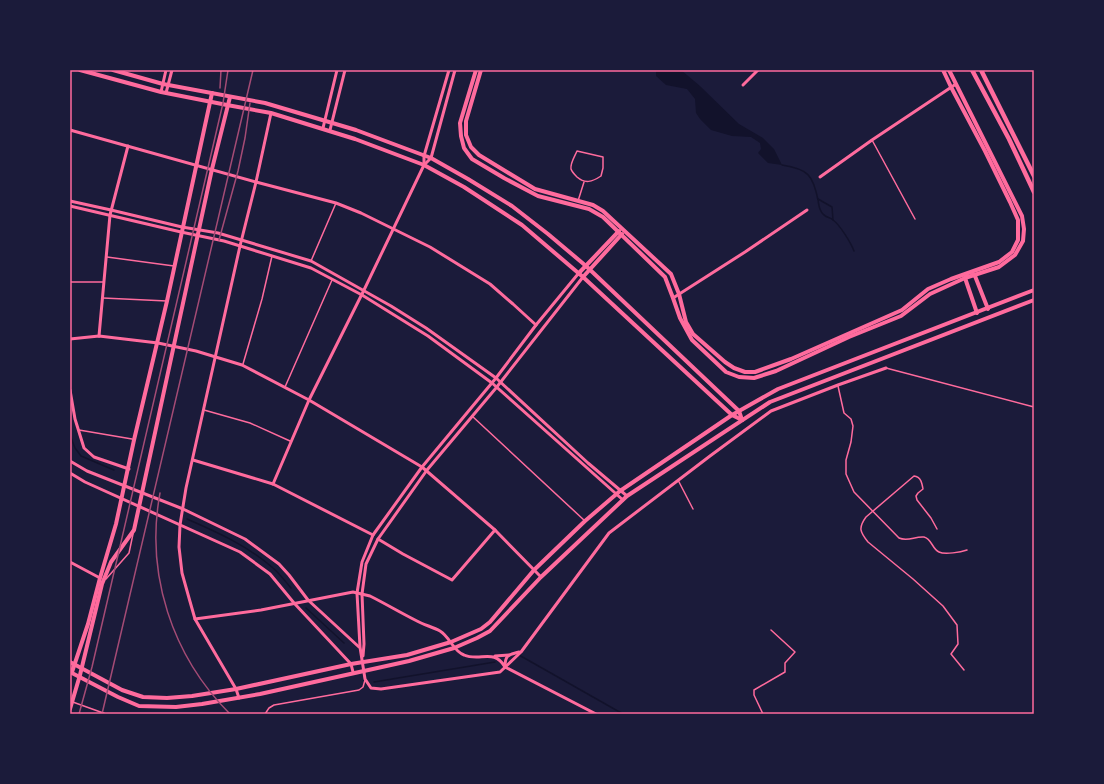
<svg xmlns="http://www.w3.org/2000/svg" width="1104" height="784" font-family="Raleway,sans-serif">
<style>
.water{fill:#12122b}
.lines{fill:none;stroke-linecap:round;stroke-linejoin:round}
.stream{stroke:#12122b;stroke-width:1.5}
.service{stroke:#ff6b9d;stroke-width:1.5}
.minor{stroke:#ff6b9d;stroke-width:3}
.tertiary{stroke:#ff6b9d;stroke-width:4}
.secondary{stroke:#ff6b9d;stroke-width:4.5}
.rail{stroke:#a44b75;stroke-width:1.5}
.neatline{fill:none;stroke:#ff6b9d;stroke-width:1.5}
</style>
<rect width="100%" height="100%" fill="#1b1b3a"/>
<polygon class="water" points="656,70 681,70 700,86 739,124 763,138 774,149 782,165 768,163 758,153 761,149 760,143 751,137 732,136 711,130 700,119 696,113 695,99 687,89 666,85 656,76"/>
<g class="lines">
<g class="stream">
<path d="M782,165C808,169 813,175 818,200C819,206 819,210 823,214C826,218 830,217 833,220C840,225 851,243 854,251"/>
<polyline points="818,199 832,207 833,220"/>
<polyline points="70,435 75,448 81,456 114,470"/>
<path d="M187,519C217,532 248,546 273,568C279,573 285,581 291,588"/>
<polyline points="306,608 344,643"/>
<polyline points="519,655 623,714"/>
<polyline points="374,682 495,662"/>
</g>
<g class="service">
<polyline points="872,140 915,219"/>
<path d="M577,151L603,157V168L601,176C592,182 585,184 577,177C575,175 572,172 571,169C570,163 575,156 577,151Z"/>
<polyline points="578,201 584,182"/>
<polyline points="107,257 174,266"/>
<polyline points="311,261 336,203"/>
<polyline points="70,282 103,282"/>
<polyline points="103,298 167,301"/>
<polyline points="243,364 262,299 272,256"/>
<polyline points="886,368 1034,407"/>
<path d="M838,386L844,413L851,419L853,426L851,442L846,460V474L854,492L899,538C908,542 915,536 924,537C932,539 932,549 939,552C945,555 961,552 967,550"/>
<polyline points="285,387 332,280"/>
<polyline points="204,410 250,423 290,441"/>
<polyline points="472,416 585,521"/>
<polyline points="79,430 132,439"/>
<polyline points="678,480 693,509"/>
<path d="M937,529L931,518L917,500L916,496L918,493L923,489C922,483 921,477 914,476L866,517C858,528 860,532 868,542L913,579L943,606L957,625L958,644L951,654L964,670"/>
<polyline points="106,579 129,553 133,534"/>
<polyline points="70,701 106,714"/>
<polyline points="265,714 269,708 274,705 359,690 363,687 365,680"/>
<polyline points="763,714 754,695 754,690 785,672 785,663 795,652 771,630"/>
</g>
<g class="minor">
<polyline points="743,85 758,70"/>
<polyline points="161,92 166,70"/>
<polyline points="166,93 172,70"/>
<polyline points="323,128 337,70"/>
<polyline points="70,130 256,182 336,203 361,213 430,247 490,284 513,304 536,325"/>
<polyline points="330,130 345,70"/>
<polyline points="424,165 424,156 449,70"/>
<polyline points="820,177 872,140 956,84"/>
<polyline points="70,201 111,210 182,227 218,233 311,261 391,306 426,328 496,378 588,463 627,496"/>
<polyline points="70,206 181,232 224,241 311,268 362,295 428,336 492,383 623,500"/>
<polyline points="578,274 536,325 496,378 422,467 373,535 362,562 357,593 360,647 365,679 371,688 381,689 500,672 521,652 609,533 710,456 771,411 838,385 886,368"/>
<polyline points="673,298 745,252 807,210"/>
<polyline points="99,336 110,215 128,146"/>
<polyline points="70,339 99,336 158,343 196,351 242,365 309,400 422,467 495,530 541,577"/>
<polyline points="70,390 75,419 84,448 94,457 129,469"/>
<polyline points="193,460 273,484 373,535"/>
<polyline points="70,461 87,471 183,509 245,539 279,564 289,575 308,600 359,647"/>
<polyline points="70,473 85,482 240,552 270,574 294,603 351,664 353,672"/>
<polyline points="273,484 309,400 364,290 424,165 431,158 455,70"/>
<polyline points="378,539 403,554 452,580 495,530"/>
<polyline points="70,562 100,578"/>
<path d="M195,619L261,610L353,592L370,596C386,604 401,613 417,621C424,625 433,627 440,631C450,637 453,651 464,655C480,662 494,648 505,667L596,714"/>
<polyline points="363,656 364,644 362,594 366,564 378,539 427,470 496,388 583,277"/>
<polyline points="495,656 509,655"/>
<path d="M505,667C505,655 508,655 519,652"/>
<polyline points="239,698 236,689 195,619 189,598 182,573 179,547 180,525 186,488 240,246 256,182 271,113"/>
</g>
<g class="tertiary">
<polyline points="80,70 161,92 227,105 271,113 355,139 424,165 464,187 522,225 583,277 732,415 742,420"/>
<polyline points="113,70 163,84 265,103 356,130 431,158 468,179 512,206 548,234 586,266 739,411 742,420"/>
<polyline points="476,70 460,123 461,136 464,148 472,159 504,178 538,196 589,209 603,217 665,277 673,298 680,318 692,340 726,372 739,377 754,378 776,371 849,337 901,316 930,294 965,278 999,267 1015,255 1023,241 1024,229 1022,216 949,70"/>
<polyline points="481,70 466,121 466,135 471,147 479,155 535,189 593,205 603,211 671,274 679,294 686,322 693,334 725,362 734,368 745,372 755,372 791,359 902,310 928,289 951,279 999,262 1012,252 1018,240 1018,220 1010,202 985,151 951,87 943,70"/>
<polyline points="578,274 619,231"/>
<polyline points="973,275 975,276 988,309"/>
<polyline points="966,276 965,278 977,313"/>
<polyline points="583,277 622,234"/>
<polyline points="70,662 122,690 143,697 167,698 192,696 236,689 351,664 407,655 451,642 481,629 490,622 534,570 585,521 620,491 732,415 778,389 1034,290"/>
<polyline points="70,672 118,697 139,706 176,707 202,704 260,694 409,661 454,648 477,638 490,631 541,577 627,496 770,402 1034,300"/>
<polyline points="72,672 88,624 100,578 116,524 134,440 167,301 212,93"/>
<polyline points="70,709 80,675 102,584 111,562 134,530 212,169 230,97"/>
</g>
<g class="secondary">
<polyline points="972,70 1009,139 1034,192"/>
<polyline points="981,70 1034,176"/>
</g>
<g class="rail">
<polyline points="220,88 221,70"/>
<polyline points="219,240 238,171 245,138 250,103"/>
<path d="M160,493C145,574 172,656 230,714"/>
<polyline points="79,714 92,667 223,103 228,70"/>
<polyline points="102,714 253,70"/>
</g>
</g>
<rect width="1104" height="784" fill="none" stroke="#1b1b3a" stroke-width="142"/>
<rect x="71" y="71" width="962" height="642" class="neatline"/>
</svg>
